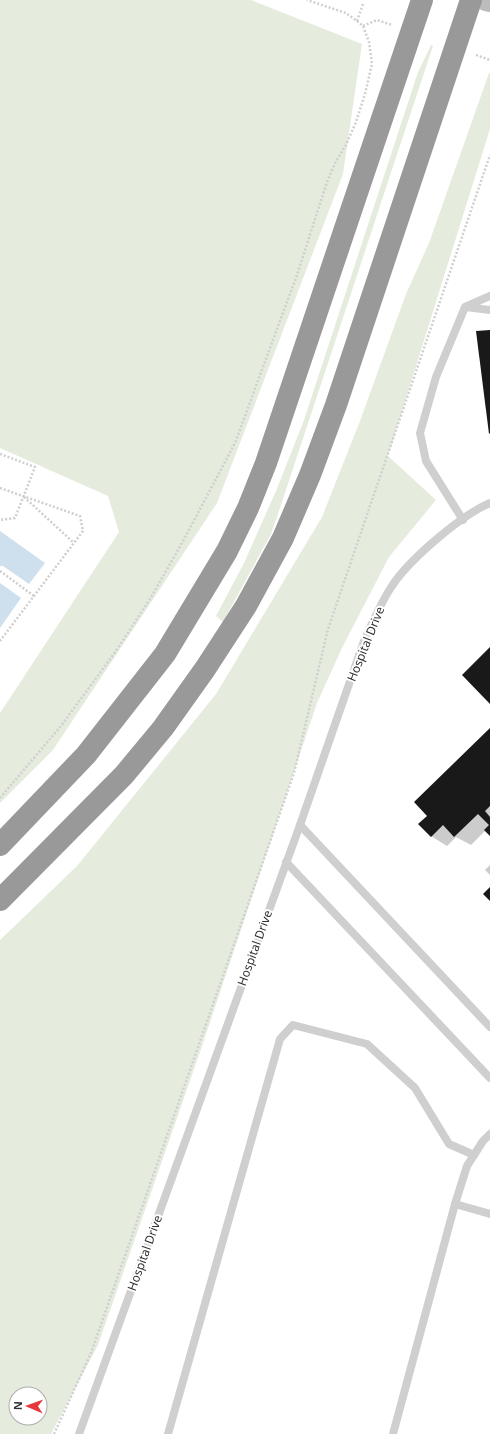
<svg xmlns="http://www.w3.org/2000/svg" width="490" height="1434" font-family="'Noto Sans',sans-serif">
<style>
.green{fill:#e5ecde;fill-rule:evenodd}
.water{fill:#cee0ee}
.shadow{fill:#0003}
.building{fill:#191919}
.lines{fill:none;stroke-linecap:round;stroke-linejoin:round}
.path{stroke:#cfcfcf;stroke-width:2.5;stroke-dasharray:2 2;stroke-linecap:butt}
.lane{stroke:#cfcfcf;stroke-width:8}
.secondary{stroke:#bcbcbc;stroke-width:22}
.highway{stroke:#999;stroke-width:22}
.labels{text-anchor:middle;stroke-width:4;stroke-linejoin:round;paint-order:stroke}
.street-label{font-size:12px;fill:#323232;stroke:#fff}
</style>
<rect width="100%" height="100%" fill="#fff"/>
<g class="green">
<polygon points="0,0 251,0 362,44 343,174 217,503 53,750 0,803 0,713 119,532 108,496 0,448"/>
<polygon points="431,45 433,46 278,514 271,534 223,622 216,616 244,563 276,491 304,420 418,72"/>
<path d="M489,73H490V129L388,456L436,500L389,557L342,648L317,703L201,1049L98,1345L51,1434H0V940L77,866L216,694L322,517L360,421L406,294L429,243ZM16,1394H40V1418H16Z"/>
</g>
<g class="water">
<polygon points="0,531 45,563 29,584 3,566 0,566"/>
<polygon points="0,583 21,598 0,628"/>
</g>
<g class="shadow">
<polygon points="490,729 490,835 486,830 471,845 456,837 447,846 431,836 428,816"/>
<polygon points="490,865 490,875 485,870"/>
</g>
<g class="building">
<polygon points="490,330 490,433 489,434 476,331"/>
<polygon points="490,647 490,704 462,675"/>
<polygon points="490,728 490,806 485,811 490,817 490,836 484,830 489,825 478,814 454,837 443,825 431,837 418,824 427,816 414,802"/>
<polygon points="490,887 490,901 483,894"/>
</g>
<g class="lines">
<g class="path">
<polyline points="357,21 363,4"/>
<polyline points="363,26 377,20 392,25"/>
<polyline points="476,55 490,60"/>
<polyline points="0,454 35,467 15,518 0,520"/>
<polyline points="0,488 80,516 83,531 0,641"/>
<polyline points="24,497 74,543"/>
<polyline points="0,571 34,596"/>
<polyline points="0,798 61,726 116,651 150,599 182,543 235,443 297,275 327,182 336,161 346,145 356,122 365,94 372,64 369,42 363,26 357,21 346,13 307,0"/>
<polyline points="54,1434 91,1353 294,773 328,629 490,155"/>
</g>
<g class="lane">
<polyline points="466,307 490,310"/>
<polyline points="463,520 426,461 420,433 436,377 465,307 490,296"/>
<polyline points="300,825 490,1027"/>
<polyline points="286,862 490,1078"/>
<polyline points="455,1204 490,1214"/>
<path d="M79,1434L300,825L364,641C372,623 380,605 390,589C407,561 460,516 490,503"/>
<polyline points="168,1434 280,1039 293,1025 367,1044 415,1088 449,1144 474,1155"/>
<polyline points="393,1434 455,1204 467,1166 483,1141 490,1134"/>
</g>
<polyline class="secondary" points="486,0 490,1"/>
<g class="highway">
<polyline points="0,845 86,755 165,654 227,551 248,508 266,463 422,0"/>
<polyline points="0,900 124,775 163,728 205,669 246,606 283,538 310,475 336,405 471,0"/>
</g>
</g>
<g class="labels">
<g class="street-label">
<text transform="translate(366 644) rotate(-68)" y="4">Hospital Drive</text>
<text transform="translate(255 948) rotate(-70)" y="4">Hospital Drive</text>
<text transform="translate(145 1253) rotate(-70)" y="4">Hospital Drive</text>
</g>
</g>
<g transform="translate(28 1406) rotate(272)"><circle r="19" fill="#ffffff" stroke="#adadad"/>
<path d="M0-3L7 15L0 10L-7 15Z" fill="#e6383b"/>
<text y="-6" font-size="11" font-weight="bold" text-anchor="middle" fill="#323232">N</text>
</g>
</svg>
